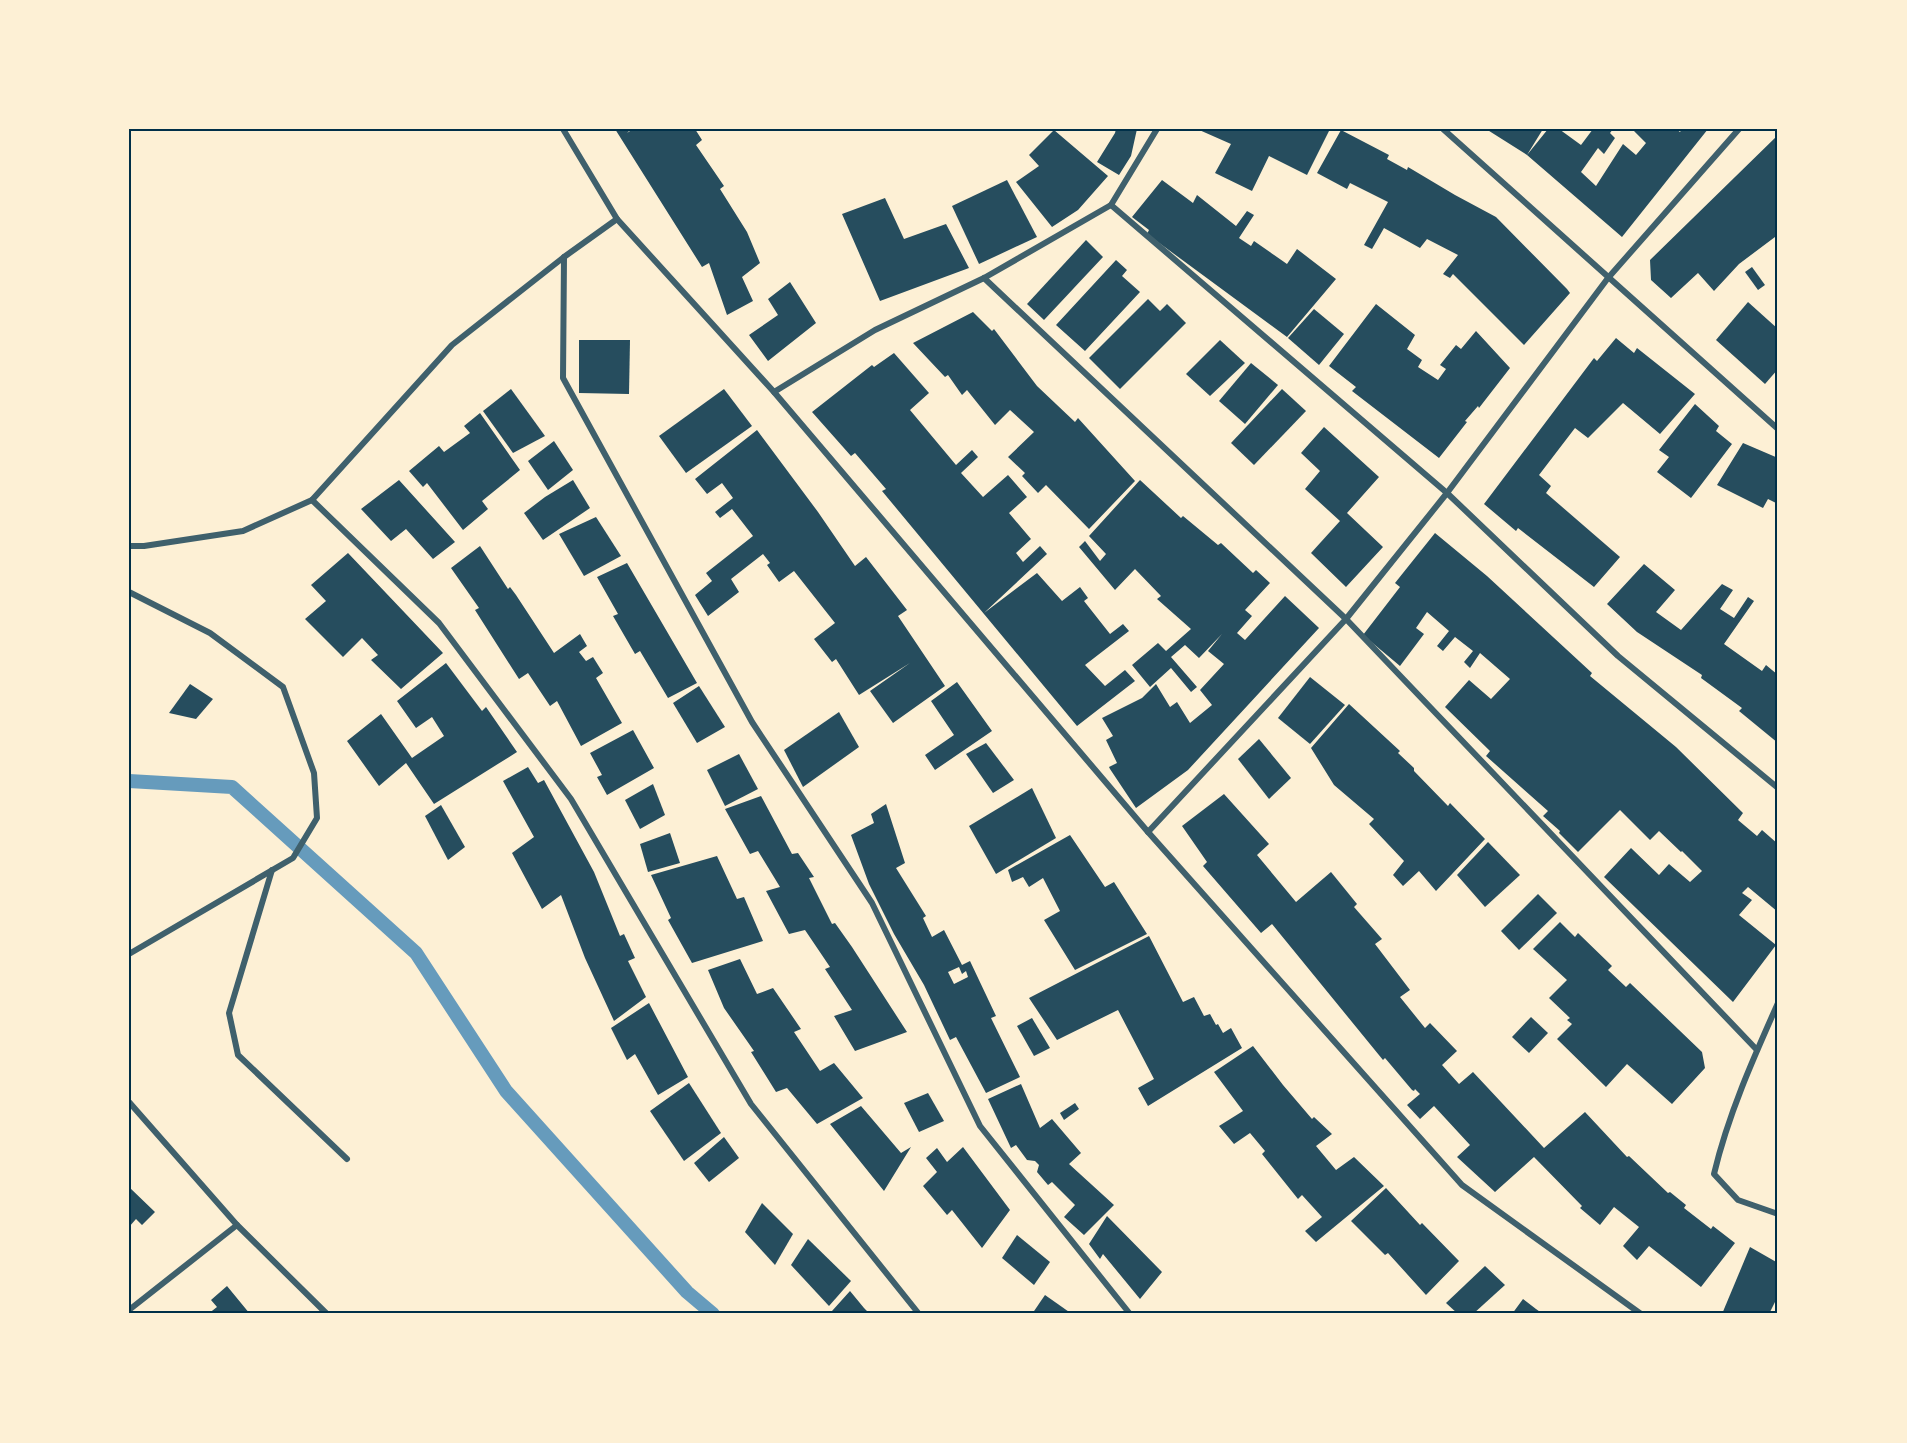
<svg xmlns="http://www.w3.org/2000/svg" width="1907" height="1443" font-family="'Times New Roman',serif">
<style>
.lines{fill:none;stroke-linecap:round;stroke-linejoin:round}
.stream{stroke:#669bbc;stroke-width:14}
.building{fill:#264d5e;fill-rule:evenodd}
.minor{stroke:#3f606c;stroke-width:6}
.neatline{fill:none;stroke:#003049;stroke-width:2}
</style>
<rect width="100%" height="100%" fill="#fdf0d5"/>
<g class="lines">
<polyline class="stream" points="129,781 232,787 416,953 506,1091 687,1292 713,1314"/>
</g>
<g class="building">
<polygon points="615,129 631,129 627,133 633,129 695,129 702,140 696,145 724,186 720,189 747,232 760,263 742,277 753,301 727,315 709,263 702,267"/>
<polygon points="1116,129 1137,129 1131,156 1119,175 1097,162 1115,133"/>
<polygon points="1197,129 1330,129 1307,175 1269,156 1252,191 1215,173 1231,144"/>
<polygon points="1486,129 1543,129 1527,155 1548,129 1559,129 1581,145 1593,129 1613,129 1610,133 1615,138 1604,154 1598,148 1581,172 1596,186 1623,144 1636,155 1646,143 1634,131 1636,129 1676,129 1680,132 1682,129 1708,129 1622,237 1527,155"/>
<polygon points="1054,130 1108,176 1078,210 1052,227 1016,182 1039,166 1029,155"/>
<polygon points="1341,130 1389,155 1387,159 1407,170 1408,167 1455,195 1496,217 1567,289 1570,293 1524,345 1453,274 1450,278 1443,274 1458,255 1427,239 1420,248 1384,228 1372,249 1364,245 1388,202 1350,183 1347,189 1317,173"/>
<polygon points="1778,135 1778,242 1775,237 1739,264 1714,291 1698,273 1671,298 1651,280 1650,260"/>
<polygon points="1007,180 1037,237 979,264 952,206"/>
<polygon points="1162,180 1193,203 1197,195 1236,226 1247,211 1254,215 1239,238 1251,246 1254,241 1287,264 1297,249 1336,279 1287,337 1147,234 1149,230 1132,217"/>
<polygon points="885,198 904,239 946,224 969,268 880,301 842,214"/>
<polygon points="1086,240 1103,257 1044,320 1027,304"/>
<polygon points="1116,260 1127,270 1122,276 1140,292 1085,351 1056,325"/>
<polygon points="1752,267 1765,285 1758,290 1745,272"/>
<polygon points="790,282 816,323 768,361 749,335 778,315 768,299"/>
<polygon points="1148,299 1160,311 1167,304 1186,323 1120,389 1089,358"/>
<polygon points="1748,302 1778,329 1778,369 1765,384 1716,340"/>
<polygon points="1376,304 1415,335 1407,349 1422,360 1418,367 1438,380 1446,369 1440,365 1456,345 1461,349 1476,331 1510,368 1479,408 1478,406 1465,421 1467,422 1439,458 1352,391 1356,387 1329,366"/>
<polygon points="1314,309 1344,334 1319,365 1288,338"/>
<polygon points="973,312 992,331 994,329 1037,386 1075,422 1078,418 1135,481 1089,529 1046,485 1038,493 1022,476 1025,473 1008,457 1034,432 1010,410 995,425 967,390 962,395 948,375 945,377 913,343"/>
<polygon points="1616,338 1634,353 1637,348 1695,394 1660,434 1623,403 1588,438 1575,428 1539,475 1551,486 1546,493 1620,557 1594,587 1518,528 1516,531 1484,504 1594,358 1597,361"/>
<polygon points="579,340 630,340 629,394 579,393"/>
<polygon points="1220,340 1245,363 1210,396 1186,374"/>
<polygon points="894,353 929,393 910,410 956,465 972,450 978,457 961,473 983,497 1008,475 1027,497 1009,513 1031,539 1016,553 1023,562 1040,546 1047,554 984,613 1037,573 1062,601 1080,587 1088,598 1084,601 1110,634 1123,624 1129,631 1085,665 1105,686 1125,670 1135,681 1077,726 882,491 886,489 855,453 851,456 812,412 872,365 874,367"/>
<polygon points="1251,363 1278,385 1245,424 1219,401"/>
<polygon points="511,389 545,436 513,453 483,411"/>
<polygon points="724,389 752,426 686,473 659,436"/>
<polygon points="1282,389 1306,411 1254,465 1231,443"/>
<polygon points="1695,404 1719,426 1716,431 1732,444 1691,498 1657,472 1669,457 1659,450"/>
<polygon points="480,413 520,470 482,501 488,509 463,530 427,483 423,487 409,471 439,446 444,452 470,433 464,426"/>
<polygon points="1324,427 1379,477 1347,513 1383,547 1346,587 1311,553 1340,521 1305,489 1320,471 1301,453"/>
<polygon points="757,430 818,512 855,566 866,557 907,610 898,616 945,686 893,723 870,691 910,663 859,695 836,659 832,662 814,639 835,623 794,571 779,582 767,565 770,563 763,554 731,579 739,592 708,616 695,595 712,581 706,573 753,536 732,509 720,518 715,512 733,498 722,483 707,494 695,479"/>
<polygon points="554,441 573,470 548,490 528,461"/>
<polygon points="1743,443 1778,458 1778,504 1768,499 1763,508 1717,485"/>
<polygon points="399,480 455,542 433,559 406,529 391,541 361,509"/>
<polygon points="573,480 590,508 543,540 524,513 545,497"/>
<polygon points="1140,480 1181,518 1183,516 1218,545 1221,543 1253,573 1256,570 1270,583 1245,610 1252,616 1237,633 1245,640 1285,596 1319,628 1188,770 1136,808 1110,769 1109,767 1117,763 1106,740 1113,736 1102,718 1142,698 1156,684 1170,707 1177,702 1190,723 1212,705 1200,690 1224,664 1208,651 1222,634 1199,658 1185,645 1171,657 1197,687 1191,692 1171,668 1150,687 1132,665 1158,643 1166,651 1191,629 1157,599 1161,596 1135,569 1115,590 1079,547 1085,541 1100,561 1106,554 1089,536"/>
<polygon points="596,517 621,556 584,576 559,534"/>
<polygon points="1435,533 1487,576 1592,673 1590,676 1676,747 1743,813 1738,820 1757,836 1762,830 1778,844 1778,912 1748,887 1742,893 1752,900 1739,915 1776,945 1733,1002 1604,877 1631,848 1659,875 1669,864 1690,882 1702,871 1682,851 1681,852 1659,831 1650,840 1620,810 1578,852 1559,833 1560,831 1543,816 1548,811 1486,756 1490,751 1445,707 1469,680 1491,699 1510,679 1480,653 1470,668 1464,662 1473,651 1455,637 1443,651 1437,646 1449,631 1427,612 1416,628 1424,634 1400,666 1363,635 1400,587 1395,583"/>
<polygon points="480,546 508,589 510,587 516,595 554,653 580,634 587,646 579,652 586,661 593,657 603,673 596,678 622,723 581,746 557,701 550,706 528,673 519,679 475,610 479,608 451,568"/>
<polygon points="348,553 443,653 401,689 371,660 378,655 362,638 343,657 305,619 326,601 311,585"/>
<polygon points="627,563 697,683 668,698 640,651 635,654 613,616 618,614 597,577"/>
<polygon points="1644,564 1675,590 1656,612 1681,630 1722,584 1733,590 1720,609 1734,618 1748,597 1754,601 1724,644 1762,671 1766,665 1778,675 1778,743 1739,711 1742,708 1701,678 1702,675 1637,632 1607,604"/>
<polygon points="446,663 482,711 486,707 517,752 434,804 406,763 379,786 347,741 381,714 412,758 444,736 432,717 416,728 397,701"/>
<polygon points="1310,677 1345,705 1310,744 1278,718"/>
<polygon points="957,682 992,731 935,770 925,755 954,735 931,701"/>
<polygon points="190,684 213,699 196,719 169,713"/>
<polygon points="699,686 725,727 697,743 673,703"/>
<polygon points="1349,704 1400,751 1398,753 1414,768 1414,771 1448,806 1450,803 1485,839 1436,891 1419,871 1403,886 1393,875 1404,861 1369,824 1374,819 1334,785 1311,748"/>
<polygon points="839,712 859,747 803,787 784,750"/>
<polygon points="633,730 654,768 607,795 597,777 602,775 590,753"/>
<polygon points="1259,739 1291,778 1269,799 1238,759"/>
<polygon points="986,743 1014,780 993,793 966,754"/>
<polygon points="739,754 758,789 725,806 707,770"/>
<polygon points="528,767 538,783 544,780 594,872 620,936 624,934 635,958 628,961 646,997 614,1021 585,958 561,895 542,909 512,853 534,837 503,781"/>
<polygon points="653,784 665,815 640,829 625,800"/>
<polygon points="1032,788 1056,838 996,874 969,826"/>
<polygon points="1224,794 1269,844 1257,855 1296,902 1331,872 1357,904 1354,907 1382,939 1375,944 1410,990 1400,997 1425,1028 1430,1023 1457,1051 1442,1065 1459,1084 1473,1072 1544,1148 1585,1112 1627,1157 1629,1156 1668,1193 1670,1192 1686,1205 1684,1208 1711,1229 1713,1226 1735,1243 1701,1287 1649,1246 1637,1260 1623,1246 1639,1227 1614,1207 1600,1225 1580,1208 1582,1206 1534,1157 1495,1192 1457,1157 1470,1145 1434,1106 1420,1119 1407,1105 1420,1094 1415,1089 1414,1091 1412,1090 1385,1058 1383,1060 1272,924 1261,933 1203,866 1207,862 1182,826"/>
<polygon points="761,796 792,854 798,853 814,877 809,878 832,924 835,923 852,947 907,1032 855,1051 834,1016 852,1010 825,969 830,967 805,930 789,934 766,891 780,887 758,851 750,854 725,809"/>
<path d="M886,804L905,863L896,868L926,916L923,918L932,937L944,930L962,965L970,961L996,1016L991,1018L1020,1077L986,1093L956,1037L950,1040L924,985L894,934L869,884L851,835L874,823L871,814ZM959,967L962,974L966,971L968,977L954,984L948,972Z"/>
<polygon points="441,805 465,847 448,860 425,816"/>
<polygon points="670,833 680,863 648,872 640,844"/>
<polygon points="1070,835 1105,887 1114,882 1147,934 1075,970 1044,920 1060,911 1043,878 1029,887 1023,877 1012,882 1008,870"/>
<polygon points="1488,842 1520,875 1485,907 1457,875"/>
<polygon points="717,856 737,899 744,897 763,941 692,963 668,920 671,918 651,875"/>
<polygon points="1538,894 1557,913 1519,950 1501,931"/>
<polygon points="1560,922 1575,937 1578,933 1612,966 1608,970 1626,987 1630,983 1702,1052 1705,1068 1672,1104 1627,1064 1606,1087 1557,1039 1572,1024 1567,1020 1570,1018 1549,998 1567,980 1533,949"/>
<polygon points="1149,936 1183,1002 1194,997 1204,1016 1210,1014 1216,1025 1218,1024 1223,1033 1231,1028 1242,1048 1148,1106 1138,1088 1154,1079 1118,1010 1057,1040 1029,998"/>
<polygon points="740,959 757,994 773,988 801,1029 794,1032 820,1071 834,1063 863,1098 817,1124 787,1088 776,1092 751,1052 754,1051 724,1008 708,970"/>
<polygon points="649,1003 688,1077 658,1095 635,1054 627,1060 611,1028"/>
<polygon points="1531,1017 1548,1033 1529,1053 1512,1037"/>
<polygon points="1032,1018 1050,1048 1034,1056 1017,1026"/>
<polygon points="1253,1046 1283,1085 1312,1119 1314,1117 1332,1134 1316,1146 1336,1170 1354,1157 1384,1186 1316,1242 1305,1231 1322,1217 1302,1195 1298,1199 1262,1154 1265,1151 1250,1133 1234,1144 1219,1126 1243,1111 1214,1072"/>
<polygon points="689,1083 721,1133 684,1161 650,1111"/>
<polygon points="1021,1084 1040,1128 1052,1119 1081,1153 1069,1164 1114,1205 1084,1235 1064,1217 1075,1205 1052,1182 1048,1185 1037,1172 1039,1165 1035,1161 1027,1160 1016,1145 1011,1148 988,1099"/>
<polygon points="928,1093 944,1121 919,1132 904,1103"/>
<polygon points="1075,1103 1079,1109 1064,1120 1060,1113"/>
<polygon points="861,1106 901,1153 911,1147 884,1191 830,1124"/>
<polygon points="724,1137 739,1158 709,1182 694,1163"/>
<polygon points="963,1147 1010,1210 982,1248 952,1210 947,1215 923,1186 937,1172 926,1158 937,1148 947,1162"/>
<polygon points="129,1187 155,1212 142,1225 136,1219 129,1227"/>
<polygon points="1386,1188 1420,1225 1422,1223 1459,1261 1426,1295 1388,1253 1385,1255 1351,1221"/>
<polygon points="762,1203 793,1234 775,1265 745,1232"/>
<polygon points="1107,1216 1162,1272 1140,1299 1103,1254 1100,1259 1089,1244"/>
<polygon points="1017,1235 1050,1262 1034,1285 1002,1258"/>
<polygon points="808,1239 851,1281 829,1306 791,1265"/>
<polygon points="1750,1247 1778,1263 1777,1298 1769,1314 1722,1314"/>
<polygon points="1485,1266 1505,1285 1473,1314 1458,1314 1446,1303"/>
<polygon points="227,1286 250,1314 208,1314 217,1307 211,1300"/>
<polygon points="850,1291 864,1308 870,1314 835,1314 832,1311"/>
<polygon points="1045,1295 1072,1314 1032,1314"/>
<polygon points="1523,1299 1536,1309 1543,1314 1512,1314"/>
</g>
<g class="lines">
<g class="minor">
<polyline points="563,129 617,219 774,392 1148,832 1462,1185 1641,1314"/>
<polyline points="1443,129 1778,429"/>
<polyline points="1111,205 1447,493 1618,656 1778,788"/>
<polyline points="564,257 563,378 752,722 872,903 980,1126 1130,1314"/>
<polyline points="984,278 1346,619 1757,1050"/>
<polyline points="774,392 875,330 984,278 1111,205 1157,129"/>
<polyline points="312,500 439,623 571,799 751,1104 919,1314"/>
<polyline points="129,546 144,546 243,531 312,500 452,345 564,257 617,219"/>
<polyline points="129,592 210,633 283,687 314,773 317,818 293,858 129,954"/>
<polyline points="1148,832 1346,619 1447,493 1608,278 1739,129"/>
<polyline points="272,870 229,1013 238,1055 347,1159"/>
<path d="M1778,1003C1753,1059 1728,1115 1714,1174L1738,1200L1778,1214"/>
<polyline points="129,1102 237,1225 327,1314"/>
<polyline points="129,1310 237,1225"/>
</g>
</g>
<rect width="1907" height="1443" fill="none" stroke="#fdf0d5" stroke-width="261"/>
<rect x="130" y="130" width="1646" height="1182" class="neatline"/>
</svg>
